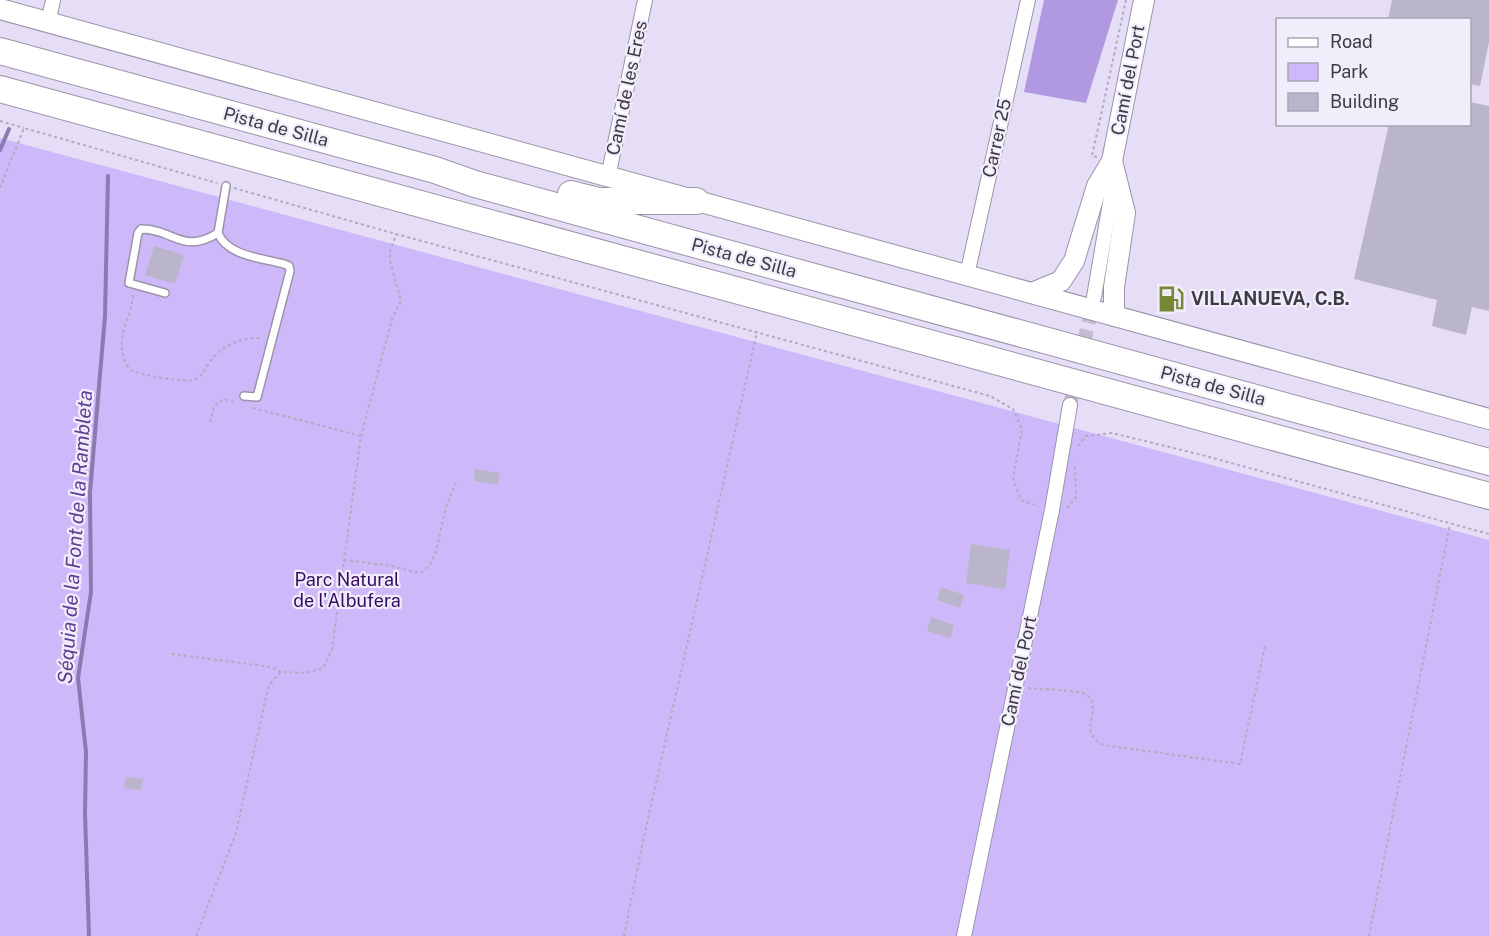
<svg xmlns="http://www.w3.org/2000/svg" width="1489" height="936" font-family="'Public Sans',sans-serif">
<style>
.green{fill:#cdb8f9}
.forest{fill:#b199e1}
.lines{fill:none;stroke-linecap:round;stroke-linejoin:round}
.stream{stroke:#8b7aaf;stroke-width:4}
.building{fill:#bbb5cc}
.street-tunnel{stroke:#c3bdd2;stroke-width:14;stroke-dasharray:14 7;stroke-linecap:butt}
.lane-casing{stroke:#9a94aa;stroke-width:10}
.street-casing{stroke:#9a94aa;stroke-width:16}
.secondary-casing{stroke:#9a94aa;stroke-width:22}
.highway-casing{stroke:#9a94aa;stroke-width:28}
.path{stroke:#b0abbe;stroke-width:2;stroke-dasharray:3 3;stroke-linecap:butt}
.lane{stroke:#fff;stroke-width:7}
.street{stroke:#fff;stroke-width:14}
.secondary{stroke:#fff;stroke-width:20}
.highway{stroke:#fff;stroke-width:26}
.labels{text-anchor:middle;stroke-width:4.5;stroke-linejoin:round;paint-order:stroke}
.street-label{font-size:18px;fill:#3d3a44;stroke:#f1edfb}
.poi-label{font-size:18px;font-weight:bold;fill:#3d3a44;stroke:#f1edfb;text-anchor:start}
.park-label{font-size:18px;fill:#350b61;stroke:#f1edfb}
.water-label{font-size:20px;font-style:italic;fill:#603e93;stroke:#f1edfb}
</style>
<rect width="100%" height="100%" fill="#e5def6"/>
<polygon class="green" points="0,138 1489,540 1489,936 0,936"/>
<polygon class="forest" points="1044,0 1118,0 1086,103 1024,92"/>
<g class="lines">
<g class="stream">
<polyline points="0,150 9,129"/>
<polyline points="89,936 85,814 86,752 78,678 91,592 90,492 105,316 108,176"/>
</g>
</g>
<g class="building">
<polygon points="1392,0 1489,0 1489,42 1480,86 1470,84 1470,20 1388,20"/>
<polygon points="1470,102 1489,106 1489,311 1472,307 1466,335 1432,326 1437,300 1354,279 1389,124 1470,124"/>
<polygon points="154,246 184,255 175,284 145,275"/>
<polygon points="475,469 500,473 498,485 474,481"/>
<polygon points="971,544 1010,550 1005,589 966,583"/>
<polygon points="941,587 964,595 960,608 937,600"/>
<polygon points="931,617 954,625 950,638 927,631"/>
<polygon points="126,777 143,779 141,790 124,788"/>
</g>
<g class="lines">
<polyline class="street-tunnel" points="1070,405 1093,302"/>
<g class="lane-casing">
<g id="lane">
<path d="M226,186L218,233C227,256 262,258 284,264L289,266L290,271L257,397L244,396"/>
<path d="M165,293L129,283L138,233L141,229C174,229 182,255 218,233"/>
</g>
</g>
<g class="street-casing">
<g id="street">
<polyline points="48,23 53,0"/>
<polyline points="608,177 645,0"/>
<polyline points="967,275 1028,0"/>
<polyline points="1094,297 1111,197 1111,178"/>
<polyline points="964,936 1052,510 1070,405"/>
</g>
</g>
<g class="secondary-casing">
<g id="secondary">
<polyline points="0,9 1489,419"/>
<polyline points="1112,161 1125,213 1114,287 1114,316"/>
<polyline points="1032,293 1061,281 1074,261 1097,186 1112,161 1144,0"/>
</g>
</g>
<g class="highway-casing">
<g id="highway">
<polyline points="0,51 435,170 475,184 1489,462"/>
<polyline points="0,89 1489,496"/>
<polyline points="571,194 599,201 696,201"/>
</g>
</g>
<g class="path">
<polyline points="0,121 24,128"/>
<polyline points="1097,157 1092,156 1126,0"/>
<polyline points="0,188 24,128 217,183"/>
<polyline points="234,188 396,234 990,396 1013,409 1022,429 1013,478 1021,500 1039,506"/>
<path d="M133,295C132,314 120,329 122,349C123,356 125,365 131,370C138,375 186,383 194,380C203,376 204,370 209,363C220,346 242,337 261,338"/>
<polyline points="253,408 361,436"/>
<polyline points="210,422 214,406 224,399 236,403"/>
<polyline points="1078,446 1086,436 1112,433 1202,455 1489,534"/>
<polyline points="1067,508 1076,497 1075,463"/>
<polyline points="344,560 392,566 414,572 422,572 429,566 435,555 446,507 456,483"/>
<polyline points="172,654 271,667 281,672"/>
<path d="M1028,688C1041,690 1081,689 1088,696C1103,711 1076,730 1103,745L1240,764L1265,646"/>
<polyline points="196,936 236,833 268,688 274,679 281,672 306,673 323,668 332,649 361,436 392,319 401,301 390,261 390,252 396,234"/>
<polyline points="624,936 642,846 757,332"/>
<polyline points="1369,936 1450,524"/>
</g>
<use href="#lane" class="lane"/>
<use href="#street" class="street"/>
<use href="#secondary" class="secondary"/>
<use href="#highway" class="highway"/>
</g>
<defs>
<g id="fuel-bare" transform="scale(2.07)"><path d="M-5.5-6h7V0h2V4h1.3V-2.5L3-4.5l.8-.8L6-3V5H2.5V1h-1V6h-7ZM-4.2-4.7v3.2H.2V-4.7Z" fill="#778736" stroke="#f1edfb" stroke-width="2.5" paint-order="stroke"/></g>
</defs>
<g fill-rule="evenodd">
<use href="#fuel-bare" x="1171" y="299"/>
</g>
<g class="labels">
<g class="street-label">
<text transform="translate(1128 80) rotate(-79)" y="6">Camí del Port</text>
<text transform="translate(627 88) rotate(-78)" y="6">Camí de les Eres</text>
<text transform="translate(276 127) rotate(15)" y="6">Pista de Silla</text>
<text transform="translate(997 138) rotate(-78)" y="6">Carrer 25</text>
<text transform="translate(744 258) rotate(15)" y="6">Pista de Silla</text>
<text transform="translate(1213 386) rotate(15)" y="6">Pista de Silla</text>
<text transform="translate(1019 671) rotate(-78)" y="6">Camí del Port</text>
</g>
<g class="poi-label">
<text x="1191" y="305">VILLANUEVA, C.B.</text>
</g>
<g class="park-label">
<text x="347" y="586">Parc Natural<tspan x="347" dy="21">de l'Albufera</tspan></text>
</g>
<g class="water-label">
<text transform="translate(75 537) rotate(-86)" y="7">Séquia de la Font de la Rambleta</text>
</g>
</g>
<rect x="1276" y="18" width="195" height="108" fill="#f1edfb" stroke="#a9a5b2" stroke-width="1.5"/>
<rect x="1288" y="38" width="30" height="9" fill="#ffffff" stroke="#a9a5b2" stroke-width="1.5"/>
<text x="1330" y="48" font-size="18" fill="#3d3a44">Road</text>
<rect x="1288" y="63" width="30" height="18" fill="#cdb8f9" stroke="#a9a5b2" stroke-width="1.5"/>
<text x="1330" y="78" font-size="18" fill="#3d3a44">Park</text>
<rect x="1288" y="93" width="30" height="18" fill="#bbb5cc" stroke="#a9a5b2" stroke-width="1.5"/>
<text x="1330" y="108" font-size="18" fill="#3d3a44">Building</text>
</svg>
